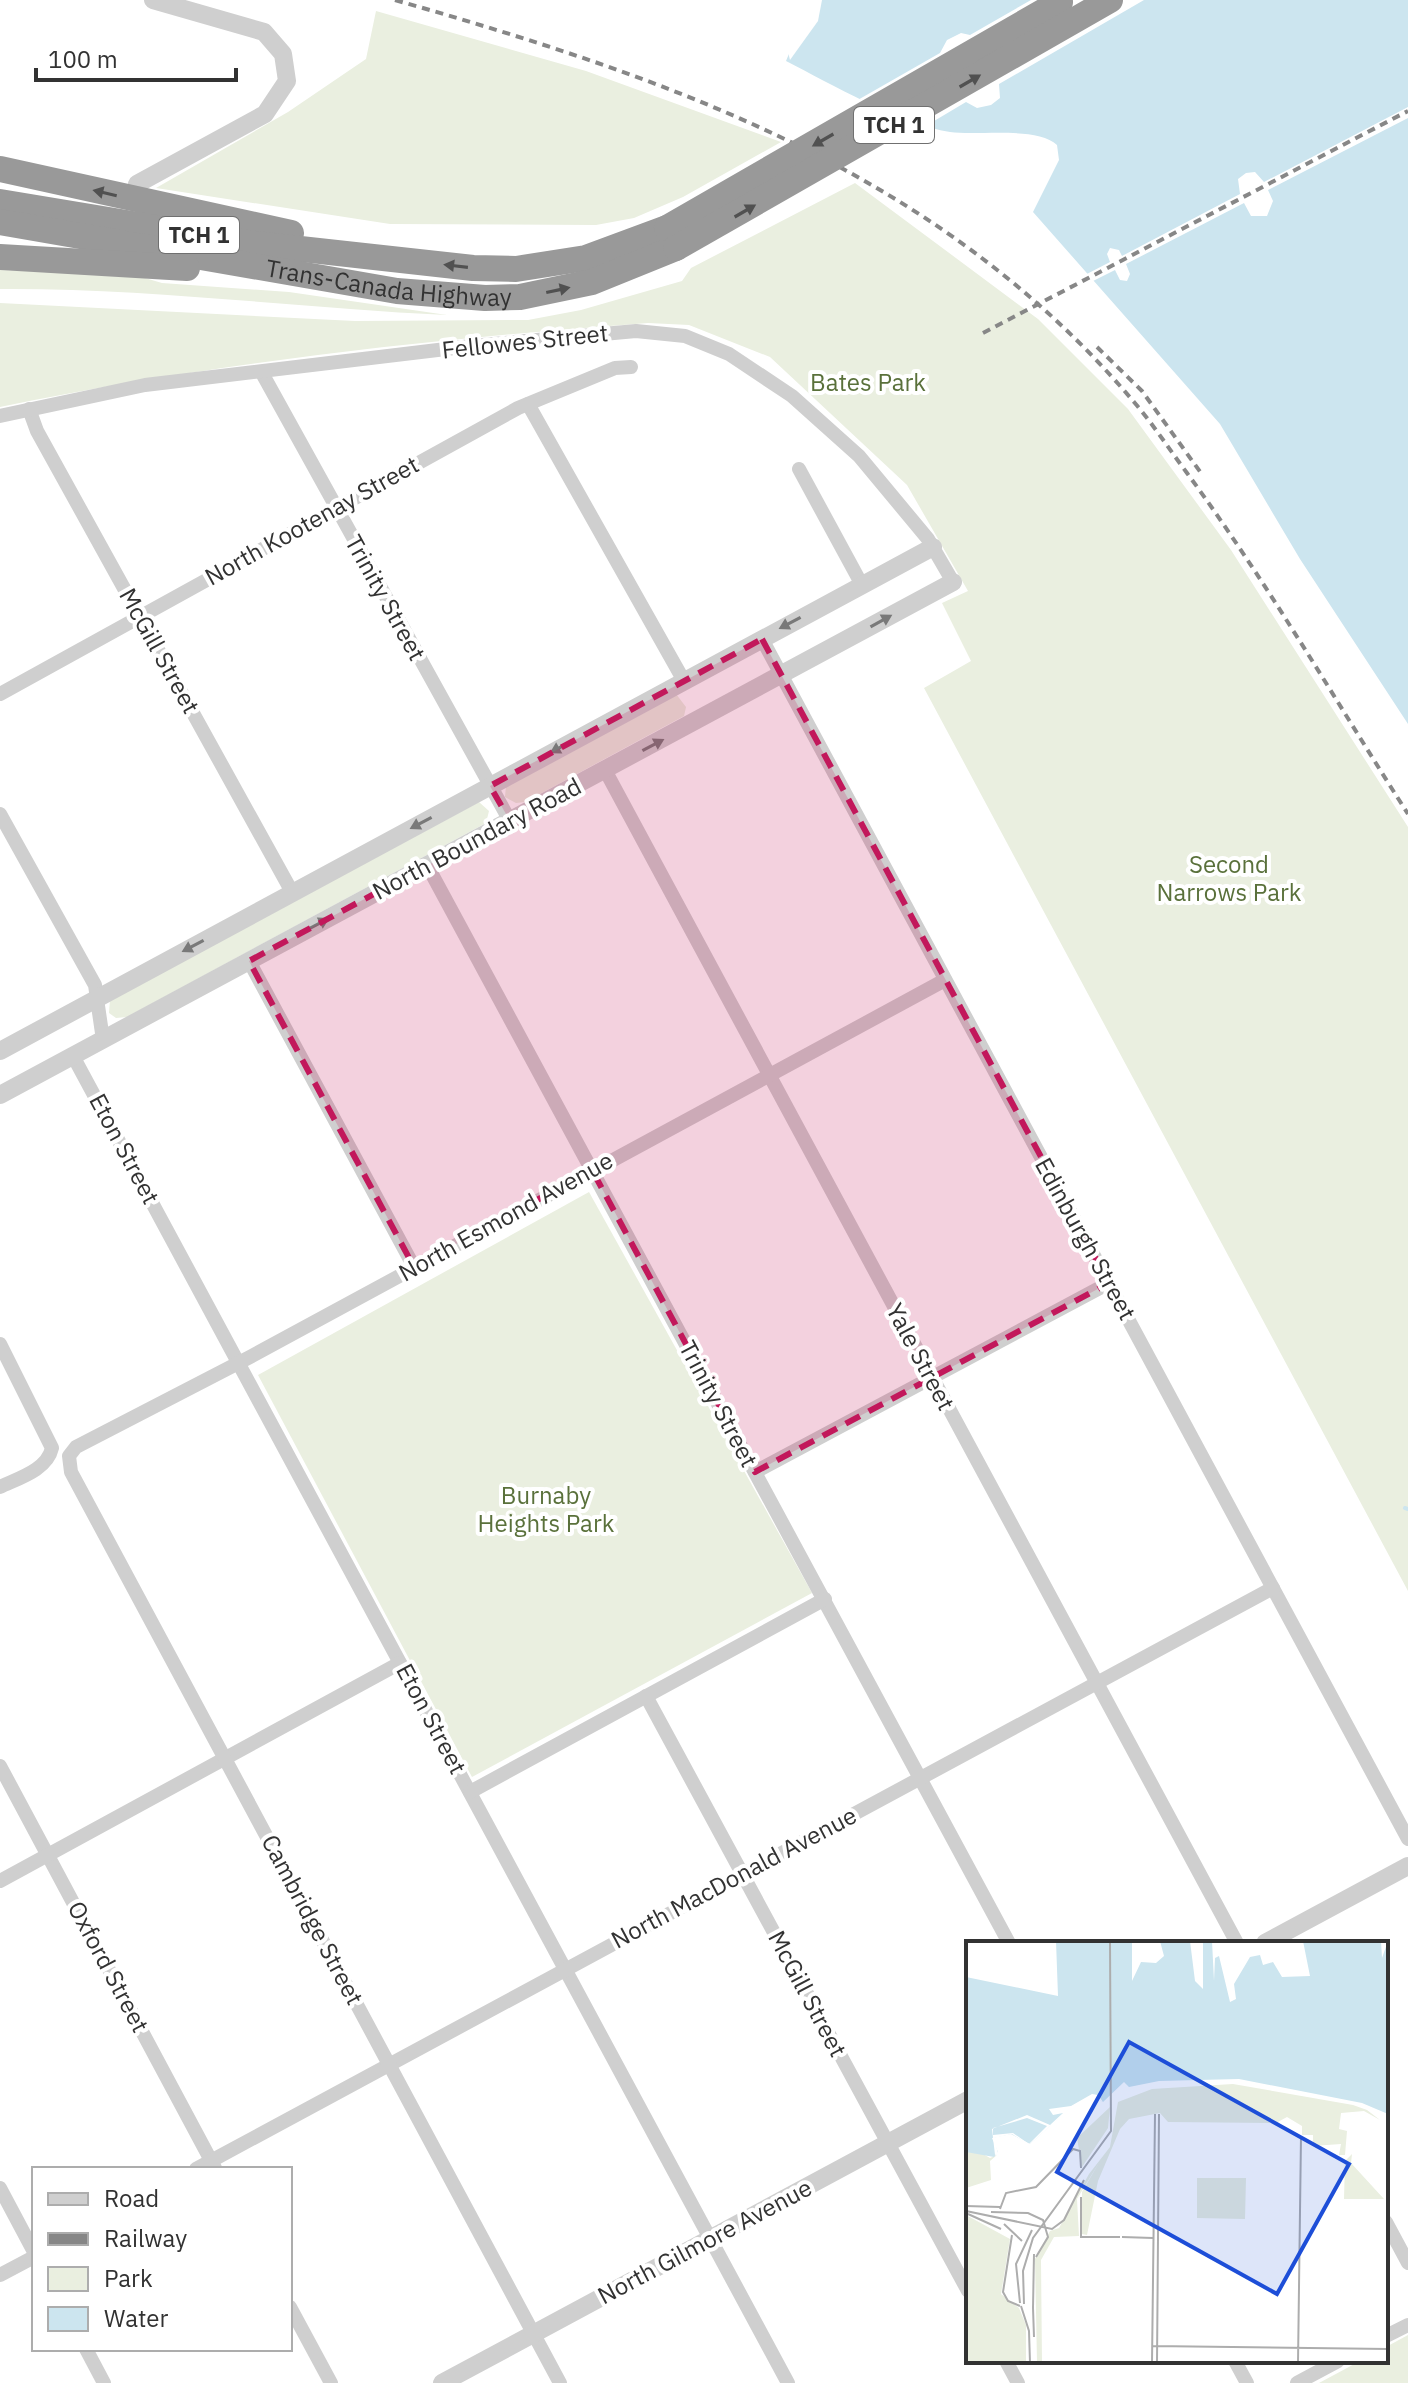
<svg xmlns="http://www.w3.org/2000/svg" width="1408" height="2383" font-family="'IBM Plex Sans',sans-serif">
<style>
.green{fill:#eaefe0}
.water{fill:#cce5ef}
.pier{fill:#fff}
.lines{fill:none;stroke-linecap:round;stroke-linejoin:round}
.stream{stroke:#cce5ef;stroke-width:4}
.minor{stroke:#cfcfcf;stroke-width:14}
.tertiary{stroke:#cfcfcf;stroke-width:18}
.motorway{stroke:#999;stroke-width:26}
.rail{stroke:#878787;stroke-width:4;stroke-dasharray:8 6;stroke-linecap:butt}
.motorway-bridge{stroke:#999;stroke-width:26}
.oneway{fill:#515151}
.oneway2{fill:#797979}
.marked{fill:#c2185b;fill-opacity:0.2;stroke:#c2185b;stroke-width:6;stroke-dasharray:16 10;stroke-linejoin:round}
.labels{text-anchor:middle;stroke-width:8;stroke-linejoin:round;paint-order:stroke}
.shield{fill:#fff;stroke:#707070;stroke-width:2}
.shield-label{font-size:22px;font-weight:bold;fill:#323232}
.street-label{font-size:24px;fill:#323232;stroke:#fff}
.park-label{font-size:24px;fill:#5a713b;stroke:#fff}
.inset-road{fill:none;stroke:#adadad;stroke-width:2}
.view{fill:#1d4ed8;fill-opacity:0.15;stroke:#1d4ed8;stroke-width:4}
.inset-edge{fill:none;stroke:#323232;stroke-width:4}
</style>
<rect width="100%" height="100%" fill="#fff"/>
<g class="green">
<polygon points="376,11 586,71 781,142 683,197 634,218 596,225 390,224 156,188 288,112 366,59"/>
<path d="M855,183L1038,319L1128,409L1231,550L1408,827V1591L924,688L971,661L942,603L968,591L907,485L770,357L689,325L648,323C431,339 213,363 0,407V303L355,321L528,320L581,310L682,281L691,268Z"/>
<path d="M0,270L128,273L162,283L289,292L447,315C298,308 149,288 0,289Z"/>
<polygon points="676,694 686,707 684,716 525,802 516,803 505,797 506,786"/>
<polygon points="479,802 489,811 486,823 127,1017 116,1018 109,1013 110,1000"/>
<polygon points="589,1192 812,1593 472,1777 258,1375"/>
<polygon points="1408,2335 1408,2383 1319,2383 1360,2361 1386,2361 1386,2347"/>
</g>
<path class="water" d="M811,0H1408V724L1300,559L1220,424L1033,212L1059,160L1057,145C1037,126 977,136 950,132C900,124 831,84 786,61Z"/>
<g class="pier">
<polygon points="807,0 822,0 818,21 790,60 788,52"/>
<polygon points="1031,0 1144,0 999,84 1000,98 991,105 977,108 966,102 924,127 856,101 940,53 947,40 961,33 970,35"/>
<polygon points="1408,107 1408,118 1268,190 1273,201 1267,216 1251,216 1244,203 1126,264 1130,274 1127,281 1120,280 1115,270 1089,283 1083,276 1110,262 1107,254 1110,248 1119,250 1122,256 1240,194 1238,179 1246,173 1255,172 1264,182"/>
</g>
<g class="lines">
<polyline class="stream" points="1405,1508 1408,1509"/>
<g class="minor">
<polyline points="262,373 510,821"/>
<polyline points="528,404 684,681"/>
<polyline points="29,409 37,431 292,892"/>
<polyline points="0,416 145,385 471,346 636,331 685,336 729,354 792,396 859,456 928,539 953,582"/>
<polyline points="799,469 862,585"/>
<polyline points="762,639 1408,1839"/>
<polyline points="0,694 518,408 615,368 631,367"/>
<polyline points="605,770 1237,1943"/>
<polyline points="0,814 95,985 103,1040"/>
<polyline points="427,865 1009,1943"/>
<polyline points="249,961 414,1267"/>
<polyline points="73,1056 788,2383"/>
<path d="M0,1344L52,1448C47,1470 19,1478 0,1487"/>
<polyline points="755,1472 1109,1283"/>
<polyline points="646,1696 968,2291"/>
<polyline points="0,1766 215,2168"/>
<polyline points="470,1792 825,1599"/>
<polyline points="0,1881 400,1663"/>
<polyline points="196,2169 1273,1588"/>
<polyline points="0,2188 34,2252"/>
<polyline points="1386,2222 1408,2263"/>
<polyline points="0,2275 34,2257"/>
<polyline points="290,2307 331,2383"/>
<polyline points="1386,2336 1408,2325"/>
<polyline points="86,2349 104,2383"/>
<polyline points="1006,2361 1018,2383"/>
<polyline points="1235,2361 1247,2383"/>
<polyline points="560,2383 71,1472 69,1456 76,1447 250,1357 945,980"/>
<polyline points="1297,2383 1338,2361"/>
</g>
<g class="tertiary">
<polyline points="137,184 265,114 287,81 283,54 264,32 153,0"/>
<polyline points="0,1051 933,547"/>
<polyline points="0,1095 953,582"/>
<polyline points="1265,1943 1408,1866"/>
<polyline points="442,2383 968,2100"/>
</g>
<g class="motorway">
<polyline points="0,169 291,233"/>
<polyline points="0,202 247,243 473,268 516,269 586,258 667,228"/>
<path id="s1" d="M0,222L397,291L485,298L520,297L592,282L676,248"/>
<polyline points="0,257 187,268"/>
</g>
<g class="rail">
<path d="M395,0C675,80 939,172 1134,402C1153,424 1169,449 1187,473C1267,582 1335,700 1408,814"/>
<polyline points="983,333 1408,111"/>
<polyline points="1097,347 1142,391 1201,473"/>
</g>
<g class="motorway-bridge">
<polyline points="667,228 1060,2"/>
<polyline points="676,248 1110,0"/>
</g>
</g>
<defs><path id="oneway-solid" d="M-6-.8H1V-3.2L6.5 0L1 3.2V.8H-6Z" transform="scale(2)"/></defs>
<g class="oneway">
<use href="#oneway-solid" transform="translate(970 81) rotate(-30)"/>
<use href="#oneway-solid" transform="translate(823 140) rotate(150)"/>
<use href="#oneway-solid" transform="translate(105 193) rotate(-167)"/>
<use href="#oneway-solid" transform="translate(745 211) rotate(-30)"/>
<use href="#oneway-solid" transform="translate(456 266) rotate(-173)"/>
<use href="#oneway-solid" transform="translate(558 290) rotate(-12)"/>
</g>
<g class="oneway2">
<use href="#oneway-solid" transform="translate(881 621) rotate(-29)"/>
<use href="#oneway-solid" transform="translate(790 623) rotate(152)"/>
<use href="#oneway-solid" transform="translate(653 745) rotate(-28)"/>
<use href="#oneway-solid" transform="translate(561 747) rotate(151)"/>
<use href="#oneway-solid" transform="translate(421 823) rotate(152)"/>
<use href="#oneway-solid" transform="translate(318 924) rotate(-28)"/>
<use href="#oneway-solid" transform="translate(193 946) rotate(152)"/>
</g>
<path class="marked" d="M762,639L1109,1283L755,1472L592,1170L414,1267L249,961L510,821L490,786Z"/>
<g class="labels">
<g class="shield">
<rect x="854" y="107" width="80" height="36" rx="6"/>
<rect x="159" y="217" width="80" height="36" rx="6"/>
</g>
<g class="shield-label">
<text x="894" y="133">TCH 1</text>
<text x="199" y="243">TCH 1</text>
</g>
<g class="street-label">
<text dy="8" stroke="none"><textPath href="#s1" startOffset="394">Trans-Canada Highway</textPath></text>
<text transform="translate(525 342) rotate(-6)" y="8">Fellowes Street</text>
<text transform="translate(312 521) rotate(-29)" y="8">North Kootenay Street</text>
<text transform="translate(385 598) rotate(61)" y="8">Trinity Street</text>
<text transform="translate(159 651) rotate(61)" y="8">McGill Street</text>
<text transform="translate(477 839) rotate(-28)" y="8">North Boundary Road</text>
<text transform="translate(124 1149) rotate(62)" y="8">Eton Street</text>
<text transform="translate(506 1217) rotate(-29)" y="8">North Esmond Avenue</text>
<text transform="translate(1085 1239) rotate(61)" y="8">Edinburgh Street</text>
<text transform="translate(920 1357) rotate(62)" y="8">Yale Street</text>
<text transform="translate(718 1404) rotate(62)" y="8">Trinity Street</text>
<text transform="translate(431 1719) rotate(62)" y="8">Eton Street</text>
<text transform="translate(734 1878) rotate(-28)" y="8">North MacDonald Avenue</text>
<text transform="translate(312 1920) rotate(62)" y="8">Cambridge Street</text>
<text transform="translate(108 1967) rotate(62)" y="8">Oxford Street</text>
<text transform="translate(807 1994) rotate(62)" y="8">McGill Street</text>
<text transform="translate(705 2242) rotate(-28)" y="8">North Gilmore Avenue</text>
</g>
<g class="park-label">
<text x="868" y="391">Bates Park</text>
<text x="1229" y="873">Second<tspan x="1229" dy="28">Narrows Park</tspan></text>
<text x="546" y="1504">Burnaby<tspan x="546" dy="28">Heights Park</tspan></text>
</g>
</g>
<g transform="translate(966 1941)">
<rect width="422" height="422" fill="#fff"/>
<path d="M267,143L387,164L401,169L414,179L398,170L375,172L373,188L381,190L379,214H373L375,203L347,205V194H336V185L321,176L310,182L202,181L194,172L163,178L154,188L132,240L121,294L116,293V251L134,220L111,258L113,295L88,296L75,319L76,422H71L69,318L84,290L93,287L123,233L144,206L152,161L186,148ZM144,166L142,187L116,226L111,197ZM10,209L24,217L31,214L24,220L25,239L0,247V211ZM386,213L385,222L418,258H378L379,220ZM231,237H280L279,278L231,277ZM0,274L44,298L35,353L53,367L60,384V422H0Z" fill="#eaefe0"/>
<path d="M90,0H166V40L175,21L190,22L198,15L194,0H224L229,40L237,48V0H246L248,40L249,17L253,15L264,61L270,58L268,43L284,16L294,14L297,24L307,21L316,36L344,35L337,0H415L416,17L422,0V173L396,162L273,138L193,140L163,146L158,141L137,161L126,154L106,165L64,203L45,193L26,197L32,211L28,216L0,211V36L92,55Z" fill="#cce5ef"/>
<path d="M126,153L132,154L137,161L126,155L107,165L63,204L46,193L28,197L32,212V213L29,214L26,188L6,196L61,174L84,184L97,172L87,174L83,168L105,165ZM61,177L81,185L63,203L47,192L27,194V187Z" fill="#fff" fill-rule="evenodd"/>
<path class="inset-road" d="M115,256V296H154M0,265L34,266M34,268L40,252L70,246L107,208L114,210L115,227M0,270L86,288L98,279L118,239M25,271L62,272L77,279L82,296L70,316M2,273L35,288M38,283L56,300M46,294L37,351L42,360L54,365M156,296L187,297M54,362L50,323L66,289M58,363L57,330L67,297L145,190L144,0M55,365L63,390L64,422M67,367L68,396M67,367L68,313M187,405L422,408M186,422L189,173M191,422L193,173M332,422L335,195"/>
<path class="view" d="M163,101L383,223L311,353L91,231Z"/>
<rect width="422" height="422" class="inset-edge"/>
</g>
<rect x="32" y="2167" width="260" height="184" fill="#ffffff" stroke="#adadad" stroke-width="2"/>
<rect x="48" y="2193" width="40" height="12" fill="#cfcfcf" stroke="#adadad" stroke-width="2"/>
<text x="104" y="2207" font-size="24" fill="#323232">Road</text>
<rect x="48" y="2233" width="40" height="12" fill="#878787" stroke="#adadad" stroke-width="2"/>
<text x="104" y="2247" font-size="24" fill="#323232">Railway</text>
<rect x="48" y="2267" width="40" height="24" fill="#eaefe0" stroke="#adadad" stroke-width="2"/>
<text x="104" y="2287" font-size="24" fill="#323232">Park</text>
<rect x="48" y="2307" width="40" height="24" fill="#cce5ef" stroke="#adadad" stroke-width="2"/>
<text x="104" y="2327" font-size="24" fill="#323232">Water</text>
<path d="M36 68v12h200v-12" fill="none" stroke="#323232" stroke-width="4"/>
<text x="48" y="68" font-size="24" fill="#323232" stroke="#ffffff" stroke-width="6" paint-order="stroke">100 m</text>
</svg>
